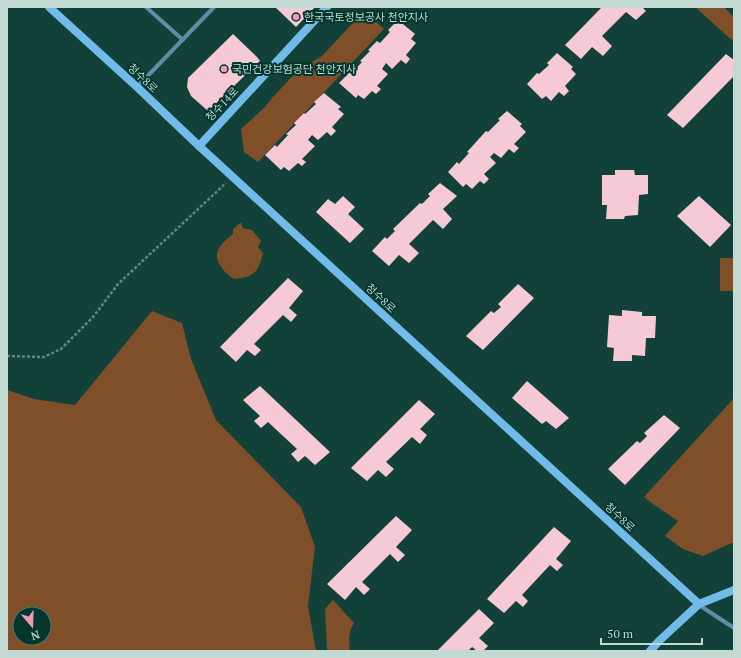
<svg xmlns="http://www.w3.org/2000/svg" width="741" height="658" font-family="'PT Serif','Noto Sans KR',serif">
<style>
.green{fill:#7e4f29;fill-rule:evenodd}
.building{fill:#f6c9d7}
.lines{fill:none;stroke-linecap:round;stroke-linejoin:round}
.path{stroke:#63877f;stroke-width:2.5;stroke-dasharray:3 2;stroke-linecap:butt}
.street{stroke:#608ca9;stroke-width:4}
.secondary{stroke:#72bbe9;stroke-width:8}
.poi-dot{fill:#ef9ab8;stroke:#03372e;stroke-width:1.5}
.labels{text-anchor:middle;stroke-width:4;stroke-linejoin:round;paint-order:stroke}
.poi-label{font-size:11px;fill:#c2dad3;stroke:#03372e;text-anchor:start}
.street-label{font-size:11px;fill:#c2dad3;stroke:#03372e}
</style>
<rect width="100%" height="100%" fill="#114138"/>
<g class="green">
<polygon points="695,7 724,7 734,17 734,42"/>
<polygon points="364,11 384,29 258,162 244,152 241,129 265,107 272,98 298,70 322,56"/>
<path d="M241,222L243,228L252,230L261,241L258,247L263,253C258,273 254,277 234,279C224,273 212,260 219,248C223,242 228,238 233,234V229Z"/>
<rect x="720" y="258" width="14" height="33"/>
<path d="M152,311L182,323L191,359L216,420L301,507L315,547L308,606L316,651H7V390L34,399L75,405ZM20,614H44V638H20Z"/>
<polygon points="734,398 734,542 703,556 683,549 665,536 678,521 653,504 644,497"/>
<path d="M333,600L354,623C348,633 349,640 350,651H327L325,609Z"/>
</g>
<g class="building">
<polygon points="275,7 315,7 296,27"/>
<polygon points="602,7 642,7 646,11 636,20 626,12 602,36 612,46 603,56 592,47 581,59 565,45"/>
<polygon points="398,20 415,34 411,39 416,43 406,55 410,59 406,64 401,60 392,69 386,63 382,69 388,74 377,86 381,89 376,94 372,91 364,99 358,95 356,98 339,83 350,72 351,74 362,62 360,61 370,51 368,50 377,41 380,43 390,32 388,30"/>
<polygon points="233,34 257,57 260,61 208,111 191,96 187,87 188,78"/>
<polygon points="557,53 573,67 571,69 576,74 565,86 569,91 564,96 559,92 551,101 546,96 542,99 527,84 537,73 539,74 549,65 547,63"/>
<polygon points="726,54 734,60 734,76 683,128 667,115"/>
<polygon points="324,93 341,107 338,109 344,114 332,127 336,131 331,136 327,132 318,140 312,135 308,140 315,146 302,159 306,162 302,166 298,163 289,171 284,167 281,170 265,155 275,145 277,147 288,135 286,134 296,125 294,123 304,113 305,114 316,104 314,102"/>
<polygon points="507,111 522,124 520,126 526,132 514,144 519,148 514,153 509,149 501,158 494,153 490,157 496,163 484,174 489,179 484,184 480,181 472,189 466,184 463,187 448,172 457,162 459,164 469,153 467,152 486,131 488,132 500,120 498,119"/>
<polygon points="615,170 634,170 635,175 648,175 648,194 639,195 638,215 625,216 624,219 606,219 607,205 602,205 602,175 615,175"/>
<polygon points="440,183 457,196 443,209 452,219 443,229 433,220 409,244 419,253 409,263 399,255 389,266 372,251 385,237 387,239 395,231 393,229 420,203 422,204 430,196 428,194"/>
<polygon points="343,196 355,207 348,214 364,229 350,243 316,212 328,199 335,204"/>
<polygon points="699,196 731,225 710,247 677,216"/>
<polygon points="288,278 303,291 289,308 297,315 291,322 283,315 254,344 261,350 255,356 247,350 236,362 220,347"/>
<polygon points="518,284 534,298 483,350 466,336 491,311 494,313 501,307 498,304"/>
<polygon points="622,310 642,312 642,316 656,316 655,338 646,338 645,356 632,355 632,361 613,361 614,348 607,347 609,315 622,316"/>
<polygon points="527,381 569,418 556,429 546,421 542,424 512,398"/>
<polygon points="260,386 330,452 315,465 305,456 298,462 291,454 297,449 268,422 261,428 254,421 260,416 243,400"/>
<polygon points="419,400 435,414 420,429 427,435 420,444 412,437 386,462 394,469 386,477 378,470 367,481 351,468"/>
<polygon points="664,415 680,428 625,485 608,469 637,441 640,443 647,436 644,433"/>
<polygon points="396,516 412,530 396,547 405,555 398,562 390,554 362,582 370,589 364,595 356,587 345,600 327,584"/>
<polygon points="554,527 571,541 556,559 563,565 557,571 550,565 522,595 528,601 523,607 516,601 504,613 487,599"/>
<polygon points="479,609 494,623 479,638 488,646 483,651 477,651 472,647 468,651 437,651"/>
</g>
<g class="lines">
<polyline class="path" points="7,356 44,357 61,349 93,317 118,284 226,183"/>
<g class="street">
<polyline points="146,7 183,40"/>
<polyline points="137,87 214,7"/>
<polyline points="699,605 734,628"/>
</g>
<g class="secondary">
<polyline points="49,7 137,87 199,146 699,604"/>
<polyline points="199,146 327,7"/>
<polyline points="650,651 659,641 699,604 734,590"/>
</g>
</g>
<g class="poi-dot">
<circle cx="296" cy="17" r="4"/>
<circle cx="224" cy="69" r="4"/>
</g>
<g class="labels">
<g class="poi-label">
<text x="304" y="21">한국국토정보공사 천안지사</text>
<text x="232" y="73">국민건강보험공단 천안지사</text>
</g>
<g class="street-label">
<text transform="translate(143 78) rotate(43)" y="4">청수8로</text>
<text transform="translate(222 104) rotate(-47)" y="4">청수14로</text>
<text transform="translate(381 298) rotate(43)" y="4">청수8로</text>
<text transform="translate(620 517) rotate(43)" y="4">청수8로</text>
</g>
</g>
<rect width="741" height="658" fill="none" stroke="#c2dad3" stroke-width="16"/>
<g transform="translate(32 626) rotate(161)"><circle r="19" fill="#03372e" stroke="#4f7870"/>
<path d="M0-3L7 15L0 10L-7 15Z" fill="#ef9ab8"/>
<text y="-6" font-size="11" font-weight="bold" text-anchor="middle" fill="#c2dad3">N</text>
</g>
<path d="M601 638v6h101v-6" fill="none" stroke="#c2dad3" stroke-width="2"/>
<text x="607" y="638" font-size="12" fill="#c2dad3" stroke="#03372e" stroke-width="3" paint-order="stroke">50 m</text>
</svg>
